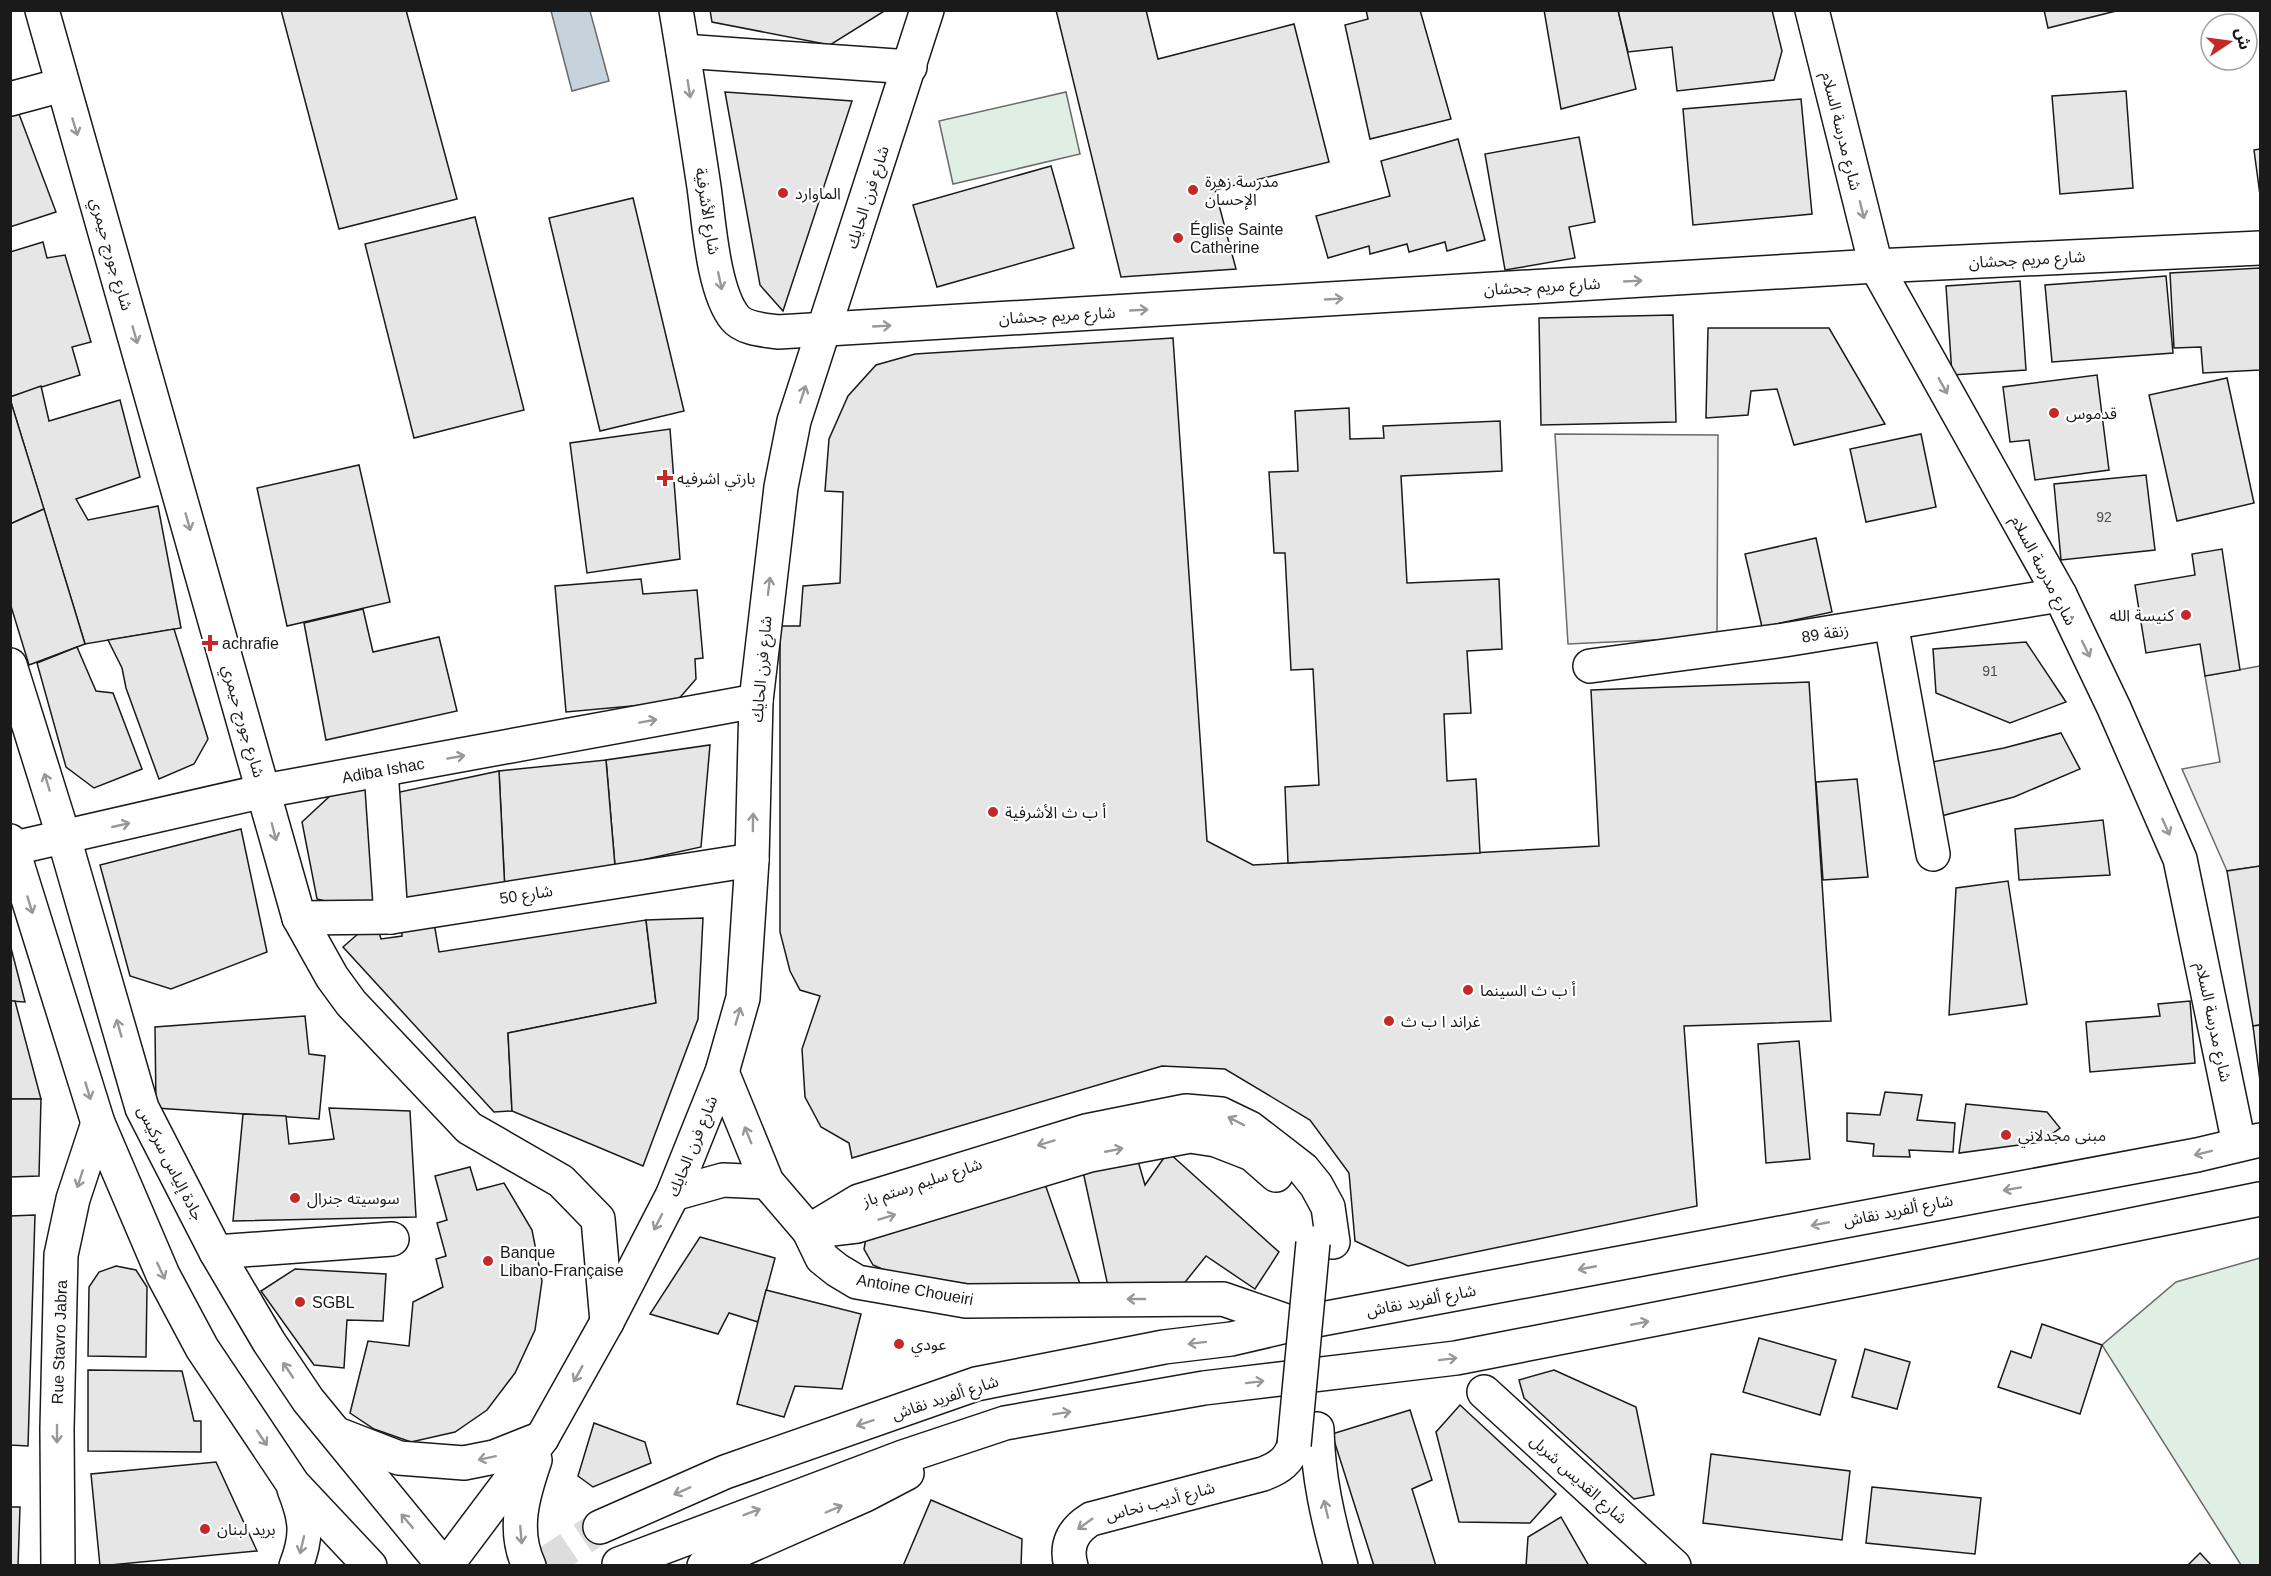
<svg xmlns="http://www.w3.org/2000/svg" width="2271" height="1576" font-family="Arial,'Noto Sans Arabic',sans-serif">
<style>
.green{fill:#e0efe3;stroke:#6a6a6a;stroke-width:1.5}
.parking{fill:#ededed;stroke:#6a6a6a;stroke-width:1.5}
.water{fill:#c6d2dc;stroke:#6a6a6a;stroke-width:1.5}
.building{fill:#e6e6e6;stroke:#1a1a1a;stroke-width:1.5}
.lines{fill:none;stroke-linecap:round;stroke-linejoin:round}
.highway-tunnel{stroke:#ddd;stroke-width:33;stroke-dasharray:33 16;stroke-linecap:butt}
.minor-casing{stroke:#1a1a1a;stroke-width:36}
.major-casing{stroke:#1a1a1a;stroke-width:36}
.highway-casing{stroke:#1a1a1a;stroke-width:36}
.minor{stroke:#fff;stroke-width:33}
.major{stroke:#fff;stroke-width:33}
.highway{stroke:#fff;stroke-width:33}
.minor-bridge-casing{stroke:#1a1a1a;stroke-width:36;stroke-linecap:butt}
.minor-bridge{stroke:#fff;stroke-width:33}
.oneway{stroke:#989898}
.poi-dot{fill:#c62828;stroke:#fff;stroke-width:2}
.labels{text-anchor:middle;stroke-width:4.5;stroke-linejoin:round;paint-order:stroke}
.number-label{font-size:14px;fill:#4d4d4d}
.street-label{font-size:16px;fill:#1a1a1a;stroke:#fff}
.poi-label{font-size:16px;fill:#1a1a1a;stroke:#fff;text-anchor:start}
</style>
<rect width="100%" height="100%" fill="#fff"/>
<g class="green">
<polygon points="1066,92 1080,154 953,184 939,121"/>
<polygon points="2260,1258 2260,1565 2241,1565 2102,1345 2176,1282"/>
</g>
<g class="parking">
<polygon points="1555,434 1718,435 1717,637 1568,644"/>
<polygon points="2260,666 2260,866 2227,871 2182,769 2220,762 2205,676"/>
</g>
<polygon class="water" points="551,11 590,11 609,81 572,91"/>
<g class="building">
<polygon points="281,10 406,10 457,199 339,229"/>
<polygon points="710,10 886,10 830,45 712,22"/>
<polygon points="1056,10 1146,10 1158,59 1294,24 1329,162 1215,190 1236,269 1121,277"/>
<polygon points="1366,10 1420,10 1451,119 1370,139 1345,25 1368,19"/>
<polygon points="1544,10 1618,10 1636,89 1561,109"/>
<polygon points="1618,10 1772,10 1782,51 1774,80 1677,91 1672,47 1628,52"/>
<polygon points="2044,10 2120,10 2048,28"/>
<polygon points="2126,91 2133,188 2060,194 2052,96"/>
<polygon points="725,92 852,101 783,311 760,285"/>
<polygon points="1801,99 1812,214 1693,225 1683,109"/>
<polygon points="19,114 56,212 10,227 10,116"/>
<polygon points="1579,137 1595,222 1569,227 1575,258 1505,270 1485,154"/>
<polygon points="1458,139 1485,240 1447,251 1445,242 1409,252 1407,244 1370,254 1369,246 1328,258 1316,216 1390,196 1381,161"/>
<polygon points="2260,149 2260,195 2254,150"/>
<polygon points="1051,166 1074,248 937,287 913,205"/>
<polygon points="633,198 684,411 600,431 549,218"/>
<polygon points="475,217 524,410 414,438 365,244"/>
<polygon points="43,242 47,258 65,255 91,342 72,347 80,375 10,397 10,252"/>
<polygon points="2260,268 2260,370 2203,373 2201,347 2174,348 2170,273"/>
<polygon points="2166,276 2173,353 2052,362 2045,285"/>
<polygon points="2020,281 2026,370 1952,375 1946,286"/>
<polygon points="1673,315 1676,422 1541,425 1539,318"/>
<polygon points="1708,328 1829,328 1885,424 1794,445 1777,389 1751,391 1748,415 1706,418"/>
<polygon points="1173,338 1207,841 1253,865 1599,846 1591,690 1809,682 1831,1021 1684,1026 1697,1206 1408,1266 1355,1241 1349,1173 1310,1120 1225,1069 1162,1066 852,1158 849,1143 821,1127 805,1097 802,1049 820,996 800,990 790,971 780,932 780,626 800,626 803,586 840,583 843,492 825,491 829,439 848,396 876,365 915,354"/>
<polygon points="2097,375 2109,470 2035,480 2029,440 2010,442 2003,387"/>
<polygon points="2227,378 2254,503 2177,521 2149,395"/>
<polygon points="41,386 49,421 120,400 140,477 76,499 88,520 158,506 181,628 85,644 10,399 10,397"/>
<polygon points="10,399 44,509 10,524"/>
<polygon points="1349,408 1350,439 1384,438 1383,426 1500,421 1502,471 1401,476 1407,583 1499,579 1502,649 1467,651 1471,713 1444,714 1447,781 1476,779 1480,853 1288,863 1285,787 1319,785 1313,669 1291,670 1285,553 1274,553 1269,472 1298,471 1295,411"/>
<polygon points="670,429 680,559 587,573 570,443"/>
<polygon points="1921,434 1936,507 1866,522 1850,449"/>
<polygon points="359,465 390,602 287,626 257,488"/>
<polygon points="2146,475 2155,550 2061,560 2054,484"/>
<polygon points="44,509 85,644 29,665 10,603 10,524"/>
<polygon points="1816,538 1832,612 1762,627 1745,554"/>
<polygon points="2222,549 2240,670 2205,676 2200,644 2146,653 2135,585 2195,575 2192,554"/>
<polygon points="641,579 643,594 697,590 703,658 695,659 696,679 676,702 566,712 555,586"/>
<polygon points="363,609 373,652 439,637 457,711 326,740 304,623"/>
<polygon points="174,629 208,739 194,764 159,779 126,688 122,668 108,640"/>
<polygon points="2026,642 2066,702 2010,723 1936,693 1933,649"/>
<polygon points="77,647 96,691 113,693 142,769 94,788 66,767 37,663"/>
<polygon points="2061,733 2080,769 2014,797 1941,816 1927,763 2004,748"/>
<polygon points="710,745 701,847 615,866 606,760"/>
<polygon points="606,760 615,866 505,892 499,771"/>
<polygon points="499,771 505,892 404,910 395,793"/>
<polygon points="1857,779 1868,877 1823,880 1816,782"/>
<polygon points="375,785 383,915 317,899 302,822 330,796"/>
<polygon points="2103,820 2110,875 2019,880 2015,829"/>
<polygon points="241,829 267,952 171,989 130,976 100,865"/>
<polygon points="2260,866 2260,1025 2253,1026 2227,871"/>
<polygon points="2008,881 2027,1004 1949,1015 1956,888"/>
<polygon points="432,911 439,952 646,920 656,1003 508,1033 512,1111 494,1112 343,947 375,919 381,939 402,936 401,916"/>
<polygon points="703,918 698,1019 643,1166 512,1111 508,1033 656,1003 646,920"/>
<polygon points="10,944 25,1002 10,1001"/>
<polygon points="10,1001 15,1001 41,1099 10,1099"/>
<polygon points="2190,1001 2195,1063 2090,1072 2086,1022 2160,1016 2158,1004"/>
<polygon points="305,1016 309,1054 325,1056 319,1119 156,1108 155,1027"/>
<polygon points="2260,1025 2260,1081 2253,1026"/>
<polygon points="1799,1041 1810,1159 1766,1163 1758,1044"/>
<polygon points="1885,1092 1922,1095 1917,1120 1955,1123 1953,1152 1909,1150 1910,1157 1873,1156 1874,1144 1847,1141 1847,1113 1880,1115"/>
<polygon points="10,1099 41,1099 39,1176 10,1177"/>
<polygon points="1966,1104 2047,1112 2060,1128 2041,1142 1959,1153"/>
<polygon points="329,1108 410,1111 416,1217 233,1221 243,1114 286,1116 289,1144 334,1139"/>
<polygon points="1168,1152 1279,1252 1255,1289 1206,1256 1174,1296 1111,1300 1082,1167 1136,1154 1145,1185"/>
<polygon points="470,1167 477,1190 504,1183 532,1230 542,1281 535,1330 515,1373 487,1410 455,1432 411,1442 374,1429 350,1413 368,1341 409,1346 413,1302 443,1287 436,1259 446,1256 437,1223 447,1220 435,1176"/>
<polygon points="1045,1184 1080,1284 968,1284 889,1272 873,1265 864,1249 866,1238"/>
<polygon points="35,1215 28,1446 10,1445 10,1216"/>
<polygon points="700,1237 775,1258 758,1322 729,1313 718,1334 650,1314"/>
<polygon points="116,1266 136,1270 147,1287 146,1357 88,1356 89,1287 99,1272"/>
<polygon points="295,1269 386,1274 383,1321 347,1320 344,1368 314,1365 261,1291"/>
<polygon points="766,1290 861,1314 842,1389 795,1386 784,1417 737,1404"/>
<polygon points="2042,1324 2102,1345 2080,1414 1998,1387 2011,1351 2031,1358"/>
<polygon points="1759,1338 1836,1360 1820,1415 1743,1392"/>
<polygon points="1865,1349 1910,1362 1897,1409 1852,1397"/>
<polygon points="88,1370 182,1371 194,1421 201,1421 201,1452 88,1451"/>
<polygon points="1554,1370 1636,1407 1654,1495 1634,1499 1524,1398 1519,1380"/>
<polygon points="1460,1405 1556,1494 1530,1523 1459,1522 1436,1432"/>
<polygon points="1410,1410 1432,1480 1412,1489 1436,1566 1374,1566 1332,1434"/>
<polygon points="594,1423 645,1442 651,1463 593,1487 578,1476"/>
<polygon points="1711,1454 1850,1471 1842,1540 1703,1523"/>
<polygon points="216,1462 257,1551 100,1566 91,1474"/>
<polygon points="1872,1487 1981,1498 1975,1554 1866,1543"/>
<polygon points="931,1500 1022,1539 1021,1566 903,1566"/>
<polygon points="10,1507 20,1507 18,1566 10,1566"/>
<polygon points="1561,1517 1589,1566 1526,1566 1528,1537"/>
<polygon points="2200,1553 2212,1566 2187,1566"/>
</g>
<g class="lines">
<polyline class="highway-tunnel" points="542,1566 600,1527"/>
<g class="minor-casing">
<g id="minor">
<polyline points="42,10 299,918 332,977 351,1003 469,1128 561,1181 598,1219 607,1322"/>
<path d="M676,10C686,69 695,128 704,187C709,222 713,291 735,318C744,329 765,330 778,332L1876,266L2260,248"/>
<polyline points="1812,10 1876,266 2060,595 2114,708 2180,859 2239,1144"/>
<polyline points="683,51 910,67"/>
<polyline points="10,99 62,85"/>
<polyline points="1891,623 1933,854"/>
<polyline points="1590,666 1784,640 2060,595"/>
<polyline points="381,770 391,917"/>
<polyline points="10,849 264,791 756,701"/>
<polyline points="299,918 391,917 752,860"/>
<polyline points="722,1072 767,1182 809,1231 822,1258 837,1270 857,1282 966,1301 1223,1299 1295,1324"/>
<polyline points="673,1194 723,1180 767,1182"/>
<polyline points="823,1230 857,1226 1090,1155 1190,1136 1216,1140 1252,1154 1276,1175"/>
<polyline points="809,1231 859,1201 1086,1131 1186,1111 1221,1114 1250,1128 1303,1169 1316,1185 1328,1207 1333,1242"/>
<polyline points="216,1252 392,1239"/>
<polyline points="1484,1392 1674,1566"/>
<path d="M1317,1429C1318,1477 1328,1520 1341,1566"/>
<polyline points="58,1566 57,1429 61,1255 73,1199 98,1123"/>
<polyline points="446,1566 542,1438 607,1322 673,1194 722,1072 743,998 752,860 756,701 781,487 794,421 927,10"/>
<path d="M529,1566C512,1530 523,1495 535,1460"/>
<path d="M1071,1566C1065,1545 1073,1530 1091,1519L1263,1474C1279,1468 1289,1461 1294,1445"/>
</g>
</g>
<g class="major-casing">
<g id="major">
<polyline points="10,665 64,838 142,1108 216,1252 269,1342 308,1400 444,1566"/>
<polyline points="10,841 98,1123 163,1275 202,1348 293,1484 370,1566"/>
<polyline points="337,1434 399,1458 464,1463 494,1457 542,1438"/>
<path d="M294,1489C306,1519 308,1535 296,1566"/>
</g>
</g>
<g class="highway-casing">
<g id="highway">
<polyline points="600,1527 725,1472 976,1384 1164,1347 1231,1339 1295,1324 2197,1155 2260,1140"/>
<polyline points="619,1564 903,1457 1005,1423 1204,1388 1456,1358 1963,1259 2260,1199"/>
<polyline points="704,1566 865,1495 907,1473"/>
</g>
</g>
<use href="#minor" class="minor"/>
<use href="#major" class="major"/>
<use href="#highway" class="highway"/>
<g class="minor-bridge-casing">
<polyline id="minor-bridge" points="1294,1445 1313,1243"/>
</g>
<use href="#minor-bridge" class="minor-bridge"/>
</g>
<defs><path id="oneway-shaft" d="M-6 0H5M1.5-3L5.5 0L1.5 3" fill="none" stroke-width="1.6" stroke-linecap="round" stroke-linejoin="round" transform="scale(1.5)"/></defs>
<g class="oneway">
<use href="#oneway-shaft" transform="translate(689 89) rotate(81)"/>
<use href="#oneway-shaft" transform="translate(75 127) rotate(73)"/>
<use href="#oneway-shaft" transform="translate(1862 210) rotate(76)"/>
<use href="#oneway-shaft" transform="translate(720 281) rotate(78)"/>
<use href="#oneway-shaft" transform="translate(1633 281) rotate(-3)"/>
<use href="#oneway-shaft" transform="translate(1334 299) rotate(-3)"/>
<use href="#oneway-shaft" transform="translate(1139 310) rotate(-3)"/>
<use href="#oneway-shaft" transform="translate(882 326) rotate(-3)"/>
<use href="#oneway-shaft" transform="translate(135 335) rotate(74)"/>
<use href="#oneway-shaft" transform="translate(1943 386) rotate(61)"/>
<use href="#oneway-shaft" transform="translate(803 394) rotate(-72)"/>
<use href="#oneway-shaft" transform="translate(188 522) rotate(74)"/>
<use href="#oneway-shaft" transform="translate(769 586) rotate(-83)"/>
<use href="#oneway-shaft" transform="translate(2086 649) rotate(64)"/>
<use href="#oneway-shaft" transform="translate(648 721) rotate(-10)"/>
<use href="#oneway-shaft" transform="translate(456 757) rotate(-10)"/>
<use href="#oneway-shaft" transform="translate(47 782) rotate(-107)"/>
<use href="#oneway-shaft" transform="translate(753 822) rotate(-89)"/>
<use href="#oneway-shaft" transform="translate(121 825) rotate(-13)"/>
<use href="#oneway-shaft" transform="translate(2166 827) rotate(66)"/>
<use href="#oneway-shaft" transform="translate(274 832) rotate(76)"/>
<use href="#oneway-shaft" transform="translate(30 905) rotate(73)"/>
<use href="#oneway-shaft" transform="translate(738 1016) rotate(-74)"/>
<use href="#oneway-shaft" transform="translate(119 1028) rotate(-106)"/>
<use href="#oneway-shaft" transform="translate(88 1091) rotate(73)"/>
<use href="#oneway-shaft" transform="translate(1236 1121) rotate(-153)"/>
<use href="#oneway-shaft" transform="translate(748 1135) rotate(-112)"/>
<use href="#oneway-shaft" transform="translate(1046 1143) rotate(163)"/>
<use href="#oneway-shaft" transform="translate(1114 1150) rotate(-11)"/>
<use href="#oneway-shaft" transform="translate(2203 1153) rotate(166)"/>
<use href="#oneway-shaft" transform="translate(80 1179) rotate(108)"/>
<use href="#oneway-shaft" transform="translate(2012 1189) rotate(170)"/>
<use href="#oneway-shaft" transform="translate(887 1217) rotate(-17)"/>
<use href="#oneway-shaft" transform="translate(658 1222) rotate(117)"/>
<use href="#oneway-shaft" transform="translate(1820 1224) rotate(169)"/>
<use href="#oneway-shaft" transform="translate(1587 1268) rotate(169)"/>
<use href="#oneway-shaft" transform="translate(161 1271) rotate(65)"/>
<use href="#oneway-shaft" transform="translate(1136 1299) rotate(180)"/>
<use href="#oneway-shaft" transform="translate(1640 1323) rotate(-11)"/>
<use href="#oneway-shaft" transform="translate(1197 1343) rotate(173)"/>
<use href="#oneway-shaft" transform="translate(1448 1359) rotate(-7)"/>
<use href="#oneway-shaft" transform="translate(288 1370) rotate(-124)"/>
<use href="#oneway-shaft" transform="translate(578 1374) rotate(119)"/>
<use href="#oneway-shaft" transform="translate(1255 1382) rotate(-7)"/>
<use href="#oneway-shaft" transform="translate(1062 1413) rotate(-9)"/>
<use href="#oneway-shaft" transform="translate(865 1423) rotate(161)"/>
<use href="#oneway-shaft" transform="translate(57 1434) rotate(90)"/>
<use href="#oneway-shaft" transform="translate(262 1438) rotate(56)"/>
<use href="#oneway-shaft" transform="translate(487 1458) rotate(168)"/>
<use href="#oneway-shaft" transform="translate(682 1491) rotate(156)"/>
<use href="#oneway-shaft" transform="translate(834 1509) rotate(-23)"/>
<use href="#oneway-shaft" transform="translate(1326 1509) rotate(-103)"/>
<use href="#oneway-shaft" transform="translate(752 1512) rotate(-21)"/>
<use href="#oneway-shaft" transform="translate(407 1521) rotate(-130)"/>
<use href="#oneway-shaft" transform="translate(1085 1524) rotate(144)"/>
<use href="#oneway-shaft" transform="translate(521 1535) rotate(85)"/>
<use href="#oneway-shaft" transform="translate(302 1545) rotate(103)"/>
</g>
<g class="poi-dot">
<circle cx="1193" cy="190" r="6"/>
<circle cx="783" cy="193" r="6"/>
<circle cx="1178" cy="238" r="6"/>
<circle cx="2054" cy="413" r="6"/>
<path d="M662 469h6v6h6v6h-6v6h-6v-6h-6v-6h6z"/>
<circle cx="2186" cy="615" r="6"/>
<path d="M207 634h6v6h6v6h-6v6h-6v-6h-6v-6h6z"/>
<circle cx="993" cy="812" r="6"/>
<circle cx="1468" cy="990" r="6"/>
<circle cx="1389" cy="1021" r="6"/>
<circle cx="2006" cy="1135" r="6"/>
<circle cx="295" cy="1198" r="6"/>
<circle cx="488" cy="1261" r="6"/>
<circle cx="300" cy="1302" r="6"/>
<circle cx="899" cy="1344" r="6"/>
<circle cx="205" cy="1529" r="6"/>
</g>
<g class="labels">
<g class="number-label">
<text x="2104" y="522">92</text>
<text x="1990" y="676">91</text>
</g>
<g class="street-label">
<text transform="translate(1842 131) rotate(76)" y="6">شارع مدرسة السلام</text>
<text transform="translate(867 197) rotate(-72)" y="6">شارع فرن الحايك</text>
<text transform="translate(708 211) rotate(81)" y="6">شارع الأشرفية</text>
<text transform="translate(112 254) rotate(74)" y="6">شارع جورج حيمري</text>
<text transform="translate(2027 259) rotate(-3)" y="6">شارع مريم جحشان</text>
<text transform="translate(1542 286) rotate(-3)" y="6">شارع مريم جحشان</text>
<text transform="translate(1057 315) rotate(-3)" y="6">شارع مريم جحشان</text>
<text transform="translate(2044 570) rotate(62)" y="6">شارع مدرسة السلام</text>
<text transform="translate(1825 633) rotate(-9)" y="6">زنقة 89</text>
<text transform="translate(761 669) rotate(-85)" y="6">شارع فرن الحايك</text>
<text transform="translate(244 721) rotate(74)" y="6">شارع جورج حيمري</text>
<text transform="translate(383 770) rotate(-10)" y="6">Adiba Ishac</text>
<text transform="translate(526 894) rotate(-9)" y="6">شارع 50</text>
<text transform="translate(2214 1022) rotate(78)" y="6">شارع مدرسة السلام</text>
<text transform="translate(692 1146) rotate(-68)" y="6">شارع فرن الحايك</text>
<text transform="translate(171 1163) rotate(63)" y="6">جادة إلياس سركيس</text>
<text transform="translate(922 1182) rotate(-18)" y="6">شارع سليم رستم باز</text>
<text transform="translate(1898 1210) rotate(-11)" y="6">شارع ألفريد نقاش</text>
<text transform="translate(915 1289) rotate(10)" y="6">Antoine Choueiri</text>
<text transform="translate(1421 1300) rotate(-11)" y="6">شارع ألفريد نقاش</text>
<text transform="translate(59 1342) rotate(-88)" y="6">Rue Stavro Jabra</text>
<text transform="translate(945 1397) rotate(-18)" y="6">شارع ألفريد نقاش</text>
<text transform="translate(1579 1479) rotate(42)" y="6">شارع القديس شربل</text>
<text transform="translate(1160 1501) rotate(-15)" y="6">شارع أديب نحاس</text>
</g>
<g class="poi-label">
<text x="1205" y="187">مدرسة زهرة<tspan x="1205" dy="18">الإحسان</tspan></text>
<text x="795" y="199">الماوارد</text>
<text x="1190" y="235">Église Sainte<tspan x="1190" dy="18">Catherine</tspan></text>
<text x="2066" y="419">قدموس</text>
<text x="677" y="484">بارتي اشرفيه</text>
<text x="2174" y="621" text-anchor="end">كنيسة الله</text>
<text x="222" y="649">achrafie</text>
<text x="1005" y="818">أ ب ث الأشرفية</text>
<text x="1480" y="996">أ ب ث السينما</text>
<text x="1401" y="1027">غراند ا ب ث</text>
<text x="2018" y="1141">مبنى مجدلاني</text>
<text x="307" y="1204">سوسيته جنرال</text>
<text x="500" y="1258">Banque<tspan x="500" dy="18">Libano-Française</tspan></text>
<text x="312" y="1308">SGBL</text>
<text x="911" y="1350">عودي</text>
<text x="217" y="1535">بريد لبنان</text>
</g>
</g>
<rect width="2271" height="1576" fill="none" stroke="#1a1a1a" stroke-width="24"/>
<g transform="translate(2229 42) rotate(77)"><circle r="28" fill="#ffffff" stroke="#a3a3a3" stroke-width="1.5"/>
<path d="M0-4.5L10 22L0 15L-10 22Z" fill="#c62828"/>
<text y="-9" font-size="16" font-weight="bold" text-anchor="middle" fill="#1a1a1a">ش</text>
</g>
</svg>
